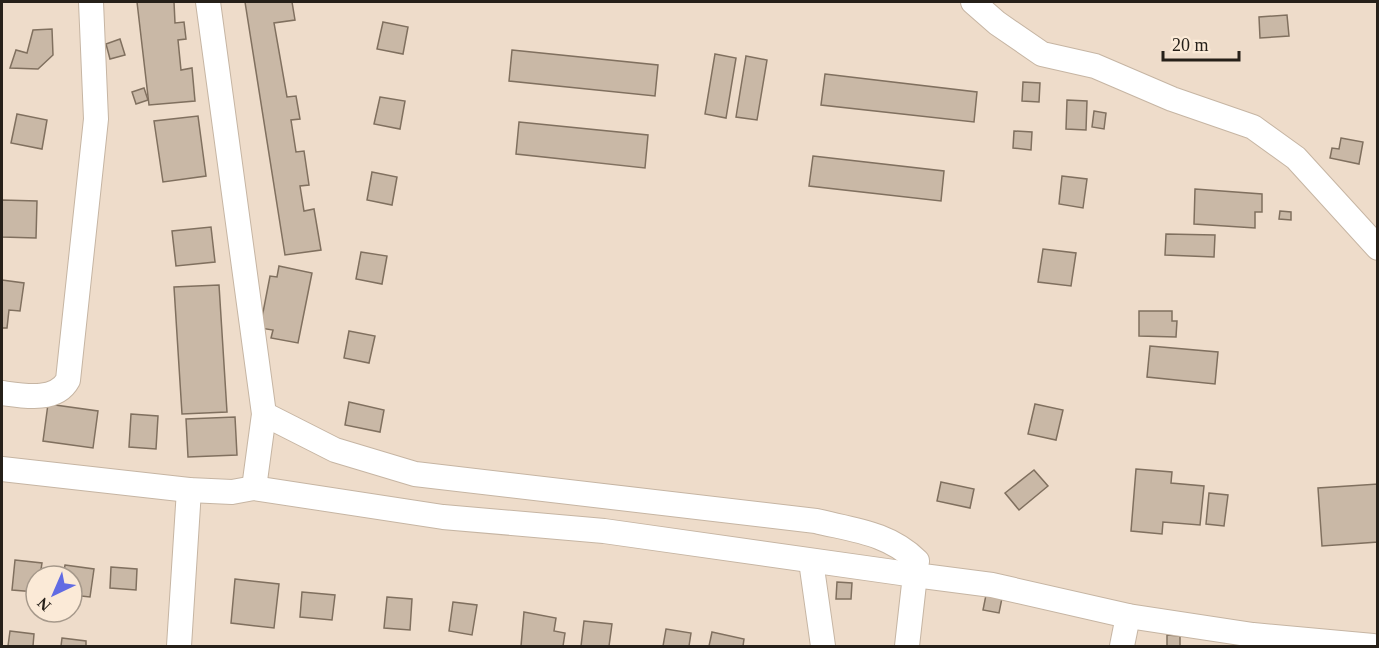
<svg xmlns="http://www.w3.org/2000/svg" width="1379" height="648" font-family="'Times New Roman',serif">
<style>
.building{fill:#c9b8a6;stroke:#80705f;stroke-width:1.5}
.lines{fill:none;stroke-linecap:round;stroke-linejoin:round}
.street-casing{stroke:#c6b5a3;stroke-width:26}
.street{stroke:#fff;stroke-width:24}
</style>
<rect width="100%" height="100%" fill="#eedcca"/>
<g class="building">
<polygon points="137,2 174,2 175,23 184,22 186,39 178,40 181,70 192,68 195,101 149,105"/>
<polygon points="245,2 292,2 295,20 274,23 287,97 296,96 300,119 291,120 296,152 304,151 309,185 300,186 304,211 314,209 321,250 285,255"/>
<polygon points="1287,15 1289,36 1260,38 1259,17"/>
<polygon points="383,22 408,27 403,54 377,49"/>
<polygon points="52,29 53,55 38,69 10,68 16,50 27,53 33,30"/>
<polygon points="120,39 125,55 110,59 106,44"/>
<polygon points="512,50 658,65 655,96 509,81"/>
<polygon points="715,54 736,58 726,118 705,114"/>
<polygon points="746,56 767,60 757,120 736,117"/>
<polygon points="825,74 977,92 974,122 821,105"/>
<polygon points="1023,82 1040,83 1039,102 1022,101"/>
<polygon points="144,88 148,100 136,104 132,92"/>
<polygon points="380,97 405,101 400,129 374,124"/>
<polygon points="1067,100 1087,101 1086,130 1066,129"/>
<polygon points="1094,111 1106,113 1104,129 1092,127"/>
<polygon points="17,114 47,120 42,149 11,143"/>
<polygon points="198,116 206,176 163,182 154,121"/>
<polygon points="519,122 648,135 645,168 516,154"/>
<polygon points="1014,131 1032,132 1031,150 1013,148"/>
<polygon points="1341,138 1363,142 1359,164 1330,158 1332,148 1339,149"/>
<polygon points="813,156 944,171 941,201 809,186"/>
<polygon points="372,172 397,177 392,205 367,200"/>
<polygon points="1062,176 1087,179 1083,208 1059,204"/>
<polygon points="1195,189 1262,194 1262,212 1255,212 1255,228 1194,224"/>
<polygon points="2,200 37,201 36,238 2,237"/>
<polygon points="1280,211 1291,212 1291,220 1279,219"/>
<polygon points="211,227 215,262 176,266 172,231"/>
<polygon points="1166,234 1215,235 1214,257 1165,255"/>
<polygon points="1043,249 1076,253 1071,286 1038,282"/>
<polygon points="361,252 387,256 382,284 356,279"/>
<polygon points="279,266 312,273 298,343 271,338 273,330 260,328 270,276 277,277"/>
<polygon points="2,280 24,283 20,311 9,310 7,328 2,328"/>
<polygon points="219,285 227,412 182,414 174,287"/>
<polygon points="1139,311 1172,311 1172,321 1177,321 1176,337 1139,336"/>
<polygon points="349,331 375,336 369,363 344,358"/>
<polygon points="1150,346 1218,352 1215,384 1147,377"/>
<polygon points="349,402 384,410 380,432 345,425"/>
<polygon points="48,404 98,411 93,448 43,441"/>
<polygon points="1035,404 1063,410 1056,440 1028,434"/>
<polygon points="131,414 158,416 156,449 129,447"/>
<polygon points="235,417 237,455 188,457 186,419"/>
<polygon points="1136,469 1172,472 1171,483 1204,486 1200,525 1163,522 1162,534 1131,531"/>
<polygon points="1034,470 1048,486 1019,510 1005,493"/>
<polygon points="941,482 974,489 970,508 937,501"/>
<polygon points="1378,484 1378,542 1322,546 1318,488"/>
<polygon points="1209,493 1228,495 1224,526 1206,524"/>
<polygon points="15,560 42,563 40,576 36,576 36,592 12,590"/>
<polygon points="65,565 94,569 90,597 72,595 72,576 63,576"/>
<polygon points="111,567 137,569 136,590 110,588"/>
<polygon points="235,579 279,584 274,628 231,623"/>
<polygon points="837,582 852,583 851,599 836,599"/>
<polygon points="302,592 335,595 332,620 300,617"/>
<polygon points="986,595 1002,598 999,613 983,610"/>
<polygon points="387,597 412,599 410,630 384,628"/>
<polygon points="453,602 477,605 472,635 449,631"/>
<polygon points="524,612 556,618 554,631 565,633 563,646 521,646"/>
<polygon points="584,621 612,624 609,646 581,646"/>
<polygon points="666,629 691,633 689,646 663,646"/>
<polygon points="10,631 34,634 33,646 8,646"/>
<polygon points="712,632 744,639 743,646 709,646"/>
<polygon points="1167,635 1180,636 1180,646 1167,646"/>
<polygon points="62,638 86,641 86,646 61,646"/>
</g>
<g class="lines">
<g class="street-casing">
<g id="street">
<polyline points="208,2 264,414 254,488"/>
<polyline points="973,2 997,23 1042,54 1095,66 1172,99 1253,127 1296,158 1378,248"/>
<path d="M2,393C24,396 56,402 68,380L96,119L91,2"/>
<path d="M264,414L335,450L415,474L816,521C853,530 889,533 917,561L915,575L992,585L1128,616L1253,635L1373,646"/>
<polyline points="2,469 189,490 232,492 254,488 443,517 604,531 915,575 907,646"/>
<polyline points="811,561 823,646"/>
<polyline points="179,646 189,490"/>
<polyline points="1122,646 1128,616"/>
</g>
</g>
<use href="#street" class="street"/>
</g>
<rect width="1379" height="648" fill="none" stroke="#262019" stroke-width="6"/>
<g transform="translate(54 594) rotate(224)"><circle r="28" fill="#fbead7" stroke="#a6998b" stroke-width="1.5"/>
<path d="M0-4.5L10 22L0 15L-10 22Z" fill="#616be3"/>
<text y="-9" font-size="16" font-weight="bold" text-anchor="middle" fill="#262019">N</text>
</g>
<path d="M1163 51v9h76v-9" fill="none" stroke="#262019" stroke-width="3"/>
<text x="1172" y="51" font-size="18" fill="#262019" stroke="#fbead7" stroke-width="4.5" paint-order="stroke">20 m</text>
</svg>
